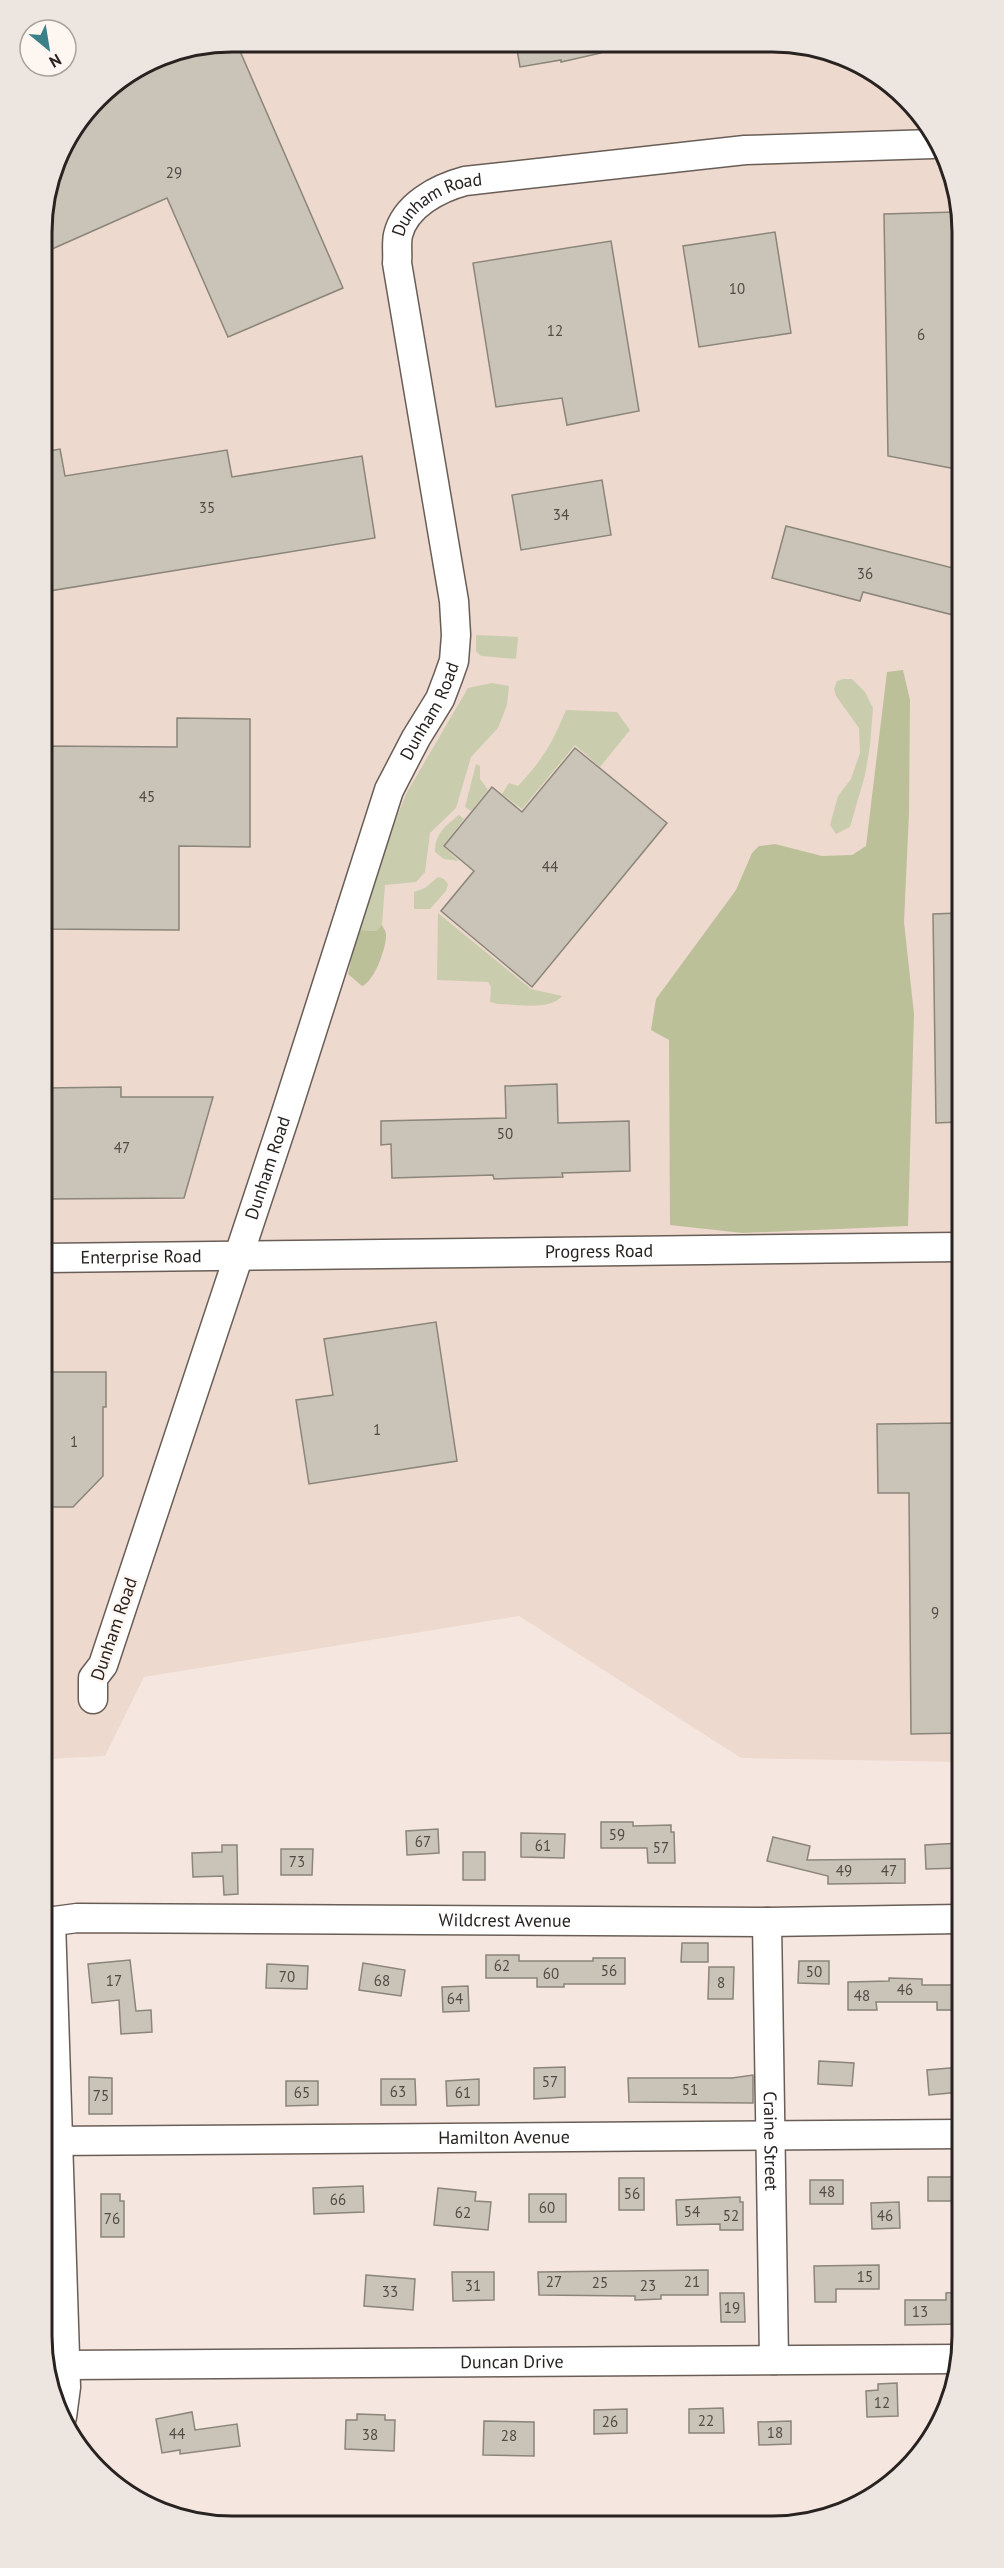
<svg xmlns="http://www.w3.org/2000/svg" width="1004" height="2568" font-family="'PT Sans',sans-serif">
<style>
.built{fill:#edd9cd}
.green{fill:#c9cdae}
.forest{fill:#bbc099}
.building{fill:#cac3b7;stroke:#8b857a;stroke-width:1.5}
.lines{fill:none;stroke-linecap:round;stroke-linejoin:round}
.minor-casing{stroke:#695e57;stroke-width:31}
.minor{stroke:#fff;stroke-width:28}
.labels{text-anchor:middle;stroke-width:5;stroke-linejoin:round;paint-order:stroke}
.number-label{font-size:15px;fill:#504b46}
.street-label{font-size:18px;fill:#282320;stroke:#fef6f1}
.rim{fill:none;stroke:#282320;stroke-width:3}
</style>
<rect width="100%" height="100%" fill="#f5e7df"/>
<polygon class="built" points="232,42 808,46 856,62 906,97 956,183 960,1762 741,1758 519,1616 144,1677 105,1756 47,1759 42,220 61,148 107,89 160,56"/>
<g class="green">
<polygon points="476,635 518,637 516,659 481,656 476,651"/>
<polygon points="843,679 852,679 865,692 873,708 870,746 865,775 850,827 836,834 830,825 838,796 851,779 860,753 859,728 836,696 834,689 837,681"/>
<polygon points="492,683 509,686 507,705 498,728 471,757 456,808 430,833 425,872 416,882 385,885 382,925 376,931 358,930 385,847 406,794 468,688"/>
<path d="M566,710L617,712L630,730L600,767L575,745L522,809L502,794L509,783L518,786C543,759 552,744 566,710Z"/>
<polygon points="476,764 480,766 480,779 488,790 471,811 465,807"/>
<path d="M459,815L464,819L443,846L459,861L444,859L435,852C435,834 445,826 459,815Z"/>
<polygon points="438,877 444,879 448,884 446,891 430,909 414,909 414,892 425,888"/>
<path d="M438,913L531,989L562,996C550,1011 516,1004 497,1004L490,1002L491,987L488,982L437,980Z"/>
</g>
<g class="forest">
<polygon points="903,670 910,700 909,813 904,922 914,1014 908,1226 743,1233 670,1225 669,1040 651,1030 656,999 736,890 752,853 759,846 775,844 822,856 852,855 866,846 887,672"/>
<path d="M382,925C383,928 386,931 386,934C387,947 374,982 362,986L348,974L358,930L376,931Z"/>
</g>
<g class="building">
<polygon points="236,42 343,288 228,337 167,198 43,253 42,220 61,148 107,89 203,48"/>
<polygon points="516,44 601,44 601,53 561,62 561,60 520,67"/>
<polygon points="956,212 956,469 888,456 884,214"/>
<polygon points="775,232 791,333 699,347 683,246"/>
<polygon points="611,241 639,411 567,425 562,398 496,407 473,263"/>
<polygon points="60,449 65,476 227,450 232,477 362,456 375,538 43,592 43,452"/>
<polygon points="602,480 611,535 521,550 512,495"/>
<polygon points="786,526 957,569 957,601 953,615 863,592 860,601 772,578"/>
<polygon points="177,718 250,719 250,847 179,846 179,930 44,929 44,746 177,747"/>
<polygon points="575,748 667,823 532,987 441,911 474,871 444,846 492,787 522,812"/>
<polygon points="958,913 958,1122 936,1123 933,914"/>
<polygon points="557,1084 558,1123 629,1121 630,1171 562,1173 563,1177 494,1179 493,1175 392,1178 391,1144 381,1145 381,1121 506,1118 505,1086"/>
<polygon points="121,1087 121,1097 213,1097 184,1198 45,1199 45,1088"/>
<polygon points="436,1322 457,1461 309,1484 296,1400 333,1395 324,1339"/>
<polygon points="46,1372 106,1372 106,1407 103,1407 103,1476 73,1507 46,1507"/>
<polygon points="959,1423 960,1733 911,1734 909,1493 878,1493 877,1424"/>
<polygon points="601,1822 633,1822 633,1826 671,1825 671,1832 674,1832 675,1863 648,1863 647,1848 601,1848"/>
<polygon points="438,1829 439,1853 407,1855 406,1831"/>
<polygon points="521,1833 565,1834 564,1858 521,1857"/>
<polygon points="773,1837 810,1846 807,1860 905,1859 905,1883 828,1884 828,1876 767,1861"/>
<polygon points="960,1843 960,1868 926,1869 925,1845"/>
<polygon points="222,1845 237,1845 238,1894 224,1895 223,1876 193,1877 192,1853 222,1852"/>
<polygon points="281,1849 313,1849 312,1875 281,1875"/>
<rect x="463" y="1852" width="22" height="28"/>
<polygon points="682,1943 708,1943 708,1962 681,1962"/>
<polygon points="486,1955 519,1955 519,1961 593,1961 593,1958 625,1958 625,1984 564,1984 564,1987 537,1987 537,1978 486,1978"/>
<polygon points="130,1960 136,2011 151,2010 152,2032 121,2034 119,2000 92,2003 88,1964"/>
<polygon points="799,1961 829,1961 829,1984 798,1983"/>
<polygon points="363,1963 405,1970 401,1996 359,1990"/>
<polygon points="267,1964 308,1966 307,1989 266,1988"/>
<polygon points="709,1967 734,1967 733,1999 708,1999"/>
<polygon points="889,1978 922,1979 922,1985 961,1985 961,2010 937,2010 937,2002 876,2002 877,2010 848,2010 848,1982 889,1981"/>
<polygon points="468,1986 469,2011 443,2012 442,1987"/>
<polygon points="819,2061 854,2063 852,2086 818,2084"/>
<polygon points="565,2067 565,2097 534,2099 534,2068"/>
<polygon points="961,2067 961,2092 929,2095 927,2070"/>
<polygon points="753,2075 753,2103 629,2102 628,2078 732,2078"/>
<polygon points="89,2077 112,2078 112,2114 89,2114"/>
<polygon points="381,2079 415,2079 416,2105 381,2105"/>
<polygon points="479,2079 479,2105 447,2106 446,2081"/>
<polygon points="286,2081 318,2081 318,2105 286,2106"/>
<rect x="928" y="2177" width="32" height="24"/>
<rect x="619" y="2178" width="25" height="32"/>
<rect x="810" y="2180" width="33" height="24"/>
<polygon points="363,2186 364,2212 314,2214 313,2188"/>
<polygon points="438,2188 476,2192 475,2201 491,2202 488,2230 434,2225"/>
<polygon points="101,2194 120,2194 120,2201 124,2201 124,2237 101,2237"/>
<rect x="529" y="2194" width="37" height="28"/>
<polygon points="740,2197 740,2202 743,2202 743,2230 720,2230 720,2224 677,2225 676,2200"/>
<polygon points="899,2202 900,2228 872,2229 871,2203"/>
<polygon points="879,2265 879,2289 836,2289 836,2302 815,2302 814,2266"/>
<polygon points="708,2270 708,2295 661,2295 661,2299 635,2300 635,2296 539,2295 538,2272"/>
<polygon points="452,2272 494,2272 494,2300 453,2301"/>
<polygon points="366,2275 415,2279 413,2310 364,2306"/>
<polygon points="961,2292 962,2324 905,2325 905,2300 946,2300 946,2293"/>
<polygon points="720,2293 744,2293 745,2322 721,2322"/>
<polygon points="897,2383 898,2416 867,2417 866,2391 878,2390 878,2384"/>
<polygon points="723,2408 724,2433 689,2433 689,2409"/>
<polygon points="627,2409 627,2433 594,2434 594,2410"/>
<polygon points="192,2412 195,2430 237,2424 240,2446 180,2454 180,2450 162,2453 156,2419"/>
<polygon points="357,2414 385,2415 385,2420 395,2420 394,2451 345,2449 346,2420 357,2420"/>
<polygon points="484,2421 534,2422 534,2456 483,2455"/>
<polygon points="791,2421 791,2444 759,2445 758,2422"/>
</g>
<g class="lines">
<g class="minor-casing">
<g id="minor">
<path id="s1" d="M45,1258L959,1247"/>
<path id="s2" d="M93,1699V1678L103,1665L285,1116L389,790L416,738L440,699L448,678L454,661L456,635L454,601L397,263C398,254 396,244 398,235C405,205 439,188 465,181L745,150L933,144"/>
<polyline points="51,1921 66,2387 62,2417"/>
<path id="s3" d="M47,1922L77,1918L767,1922L960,1919"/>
<path id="s4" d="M767,1922L774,2360"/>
<path id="s5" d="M48,2141L961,2134"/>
<path id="s6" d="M65,2365L959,2359"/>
</g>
</g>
<use href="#minor" class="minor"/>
</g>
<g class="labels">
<g class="number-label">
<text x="174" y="178">29</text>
<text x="737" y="294">10</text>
<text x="555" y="336">12</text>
<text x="921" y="340">6</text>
<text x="207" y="513">35</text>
<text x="561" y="520">34</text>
<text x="865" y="579">36</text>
<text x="147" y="802">45</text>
<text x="550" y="872">44</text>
<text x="505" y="1139">50</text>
<text x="122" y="1153">47</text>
<text x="377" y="1435">1</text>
<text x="74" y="1447">1</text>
<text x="935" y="1618">9</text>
<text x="617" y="1840">59</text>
<text x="423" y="1847">67</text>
<text x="543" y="1851">61</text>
<text x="661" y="1853">57</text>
<text x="297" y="1867">73</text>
<text x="844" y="1876">49</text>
<text x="889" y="1876">47</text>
<text x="502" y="1971">62</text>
<text x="609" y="1976">56</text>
<text x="814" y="1977">50</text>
<text x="551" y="1979">60</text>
<text x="287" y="1982">70</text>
<text x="114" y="1986">17</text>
<text x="382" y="1986">68</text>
<text x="721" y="1988">8</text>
<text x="905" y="1995">46</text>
<text x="862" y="2001">48</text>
<text x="455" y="2004">64</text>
<text x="550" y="2087">57</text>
<text x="690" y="2095">51</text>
<text x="398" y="2097">63</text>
<text x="302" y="2098">65</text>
<text x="463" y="2098">61</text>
<text x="101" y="2101">75</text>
<text x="827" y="2197">48</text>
<text x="632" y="2199">56</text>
<text x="338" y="2205">66</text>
<text x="547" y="2213">60</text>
<text x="692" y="2217">54</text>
<text x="463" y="2218">62</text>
<text x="731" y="2221">52</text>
<text x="885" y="2221">46</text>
<text x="112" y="2224">76</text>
<text x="865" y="2282">15</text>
<text x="554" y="2287">27</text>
<text x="692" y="2287">21</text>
<text x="600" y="2288">25</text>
<text x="473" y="2291">31</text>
<text x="648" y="2291">23</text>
<text x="390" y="2297">33</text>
<text x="732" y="2313">19</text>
<text x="920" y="2317">13</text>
<text x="882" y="2408">12</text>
<text x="706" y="2426">22</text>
<text x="610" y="2427">26</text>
<text x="775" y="2438">18</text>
<text x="177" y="2439">44</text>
<text x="370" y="2440">38</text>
<text x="509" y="2441">28</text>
</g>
<g class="street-label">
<text dy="6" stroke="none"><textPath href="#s2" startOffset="1587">Dunham Road</textPath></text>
<text dy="6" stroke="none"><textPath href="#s2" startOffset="1047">Dunham Road</textPath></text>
<text dy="6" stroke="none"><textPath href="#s2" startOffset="561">Dunham Road</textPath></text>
<text dy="6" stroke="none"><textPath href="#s1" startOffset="554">Progress Road</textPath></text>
<text dy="6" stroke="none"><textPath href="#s1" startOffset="96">Enterprise Road</textPath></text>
<text transform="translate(114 1629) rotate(-71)" y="6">Dunham Road</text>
<text dy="6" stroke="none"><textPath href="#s3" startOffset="458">Wildcrest Avenue</textPath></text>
<text dy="6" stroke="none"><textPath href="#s5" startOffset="456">Hamilton Avenue</textPath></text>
<text dy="6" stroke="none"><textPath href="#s4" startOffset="219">Craine Street</textPath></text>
<text dy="6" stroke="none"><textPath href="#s6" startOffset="447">Duncan Drive</textPath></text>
</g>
</g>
<path d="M0 0H1004V2568H0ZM232 52H772A180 180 0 0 1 952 232V2336A180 180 0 0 1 772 2516H232A180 180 0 0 1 52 2336V232A180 180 0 0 1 232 52Z" fill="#ede5e0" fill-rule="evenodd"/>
<path class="rim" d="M232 52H772A180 180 0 0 1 952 232V2336A180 180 0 0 1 772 2516H232A180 180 0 0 1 52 2336V232A180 180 0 0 1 232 52Z"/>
<g transform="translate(48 48) rotate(150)"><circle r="28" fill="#fef6f1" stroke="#a8a29d" stroke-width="1.5"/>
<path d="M0-4.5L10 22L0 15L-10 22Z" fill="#398089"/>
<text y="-9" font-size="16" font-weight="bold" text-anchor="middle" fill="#282320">N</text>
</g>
</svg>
